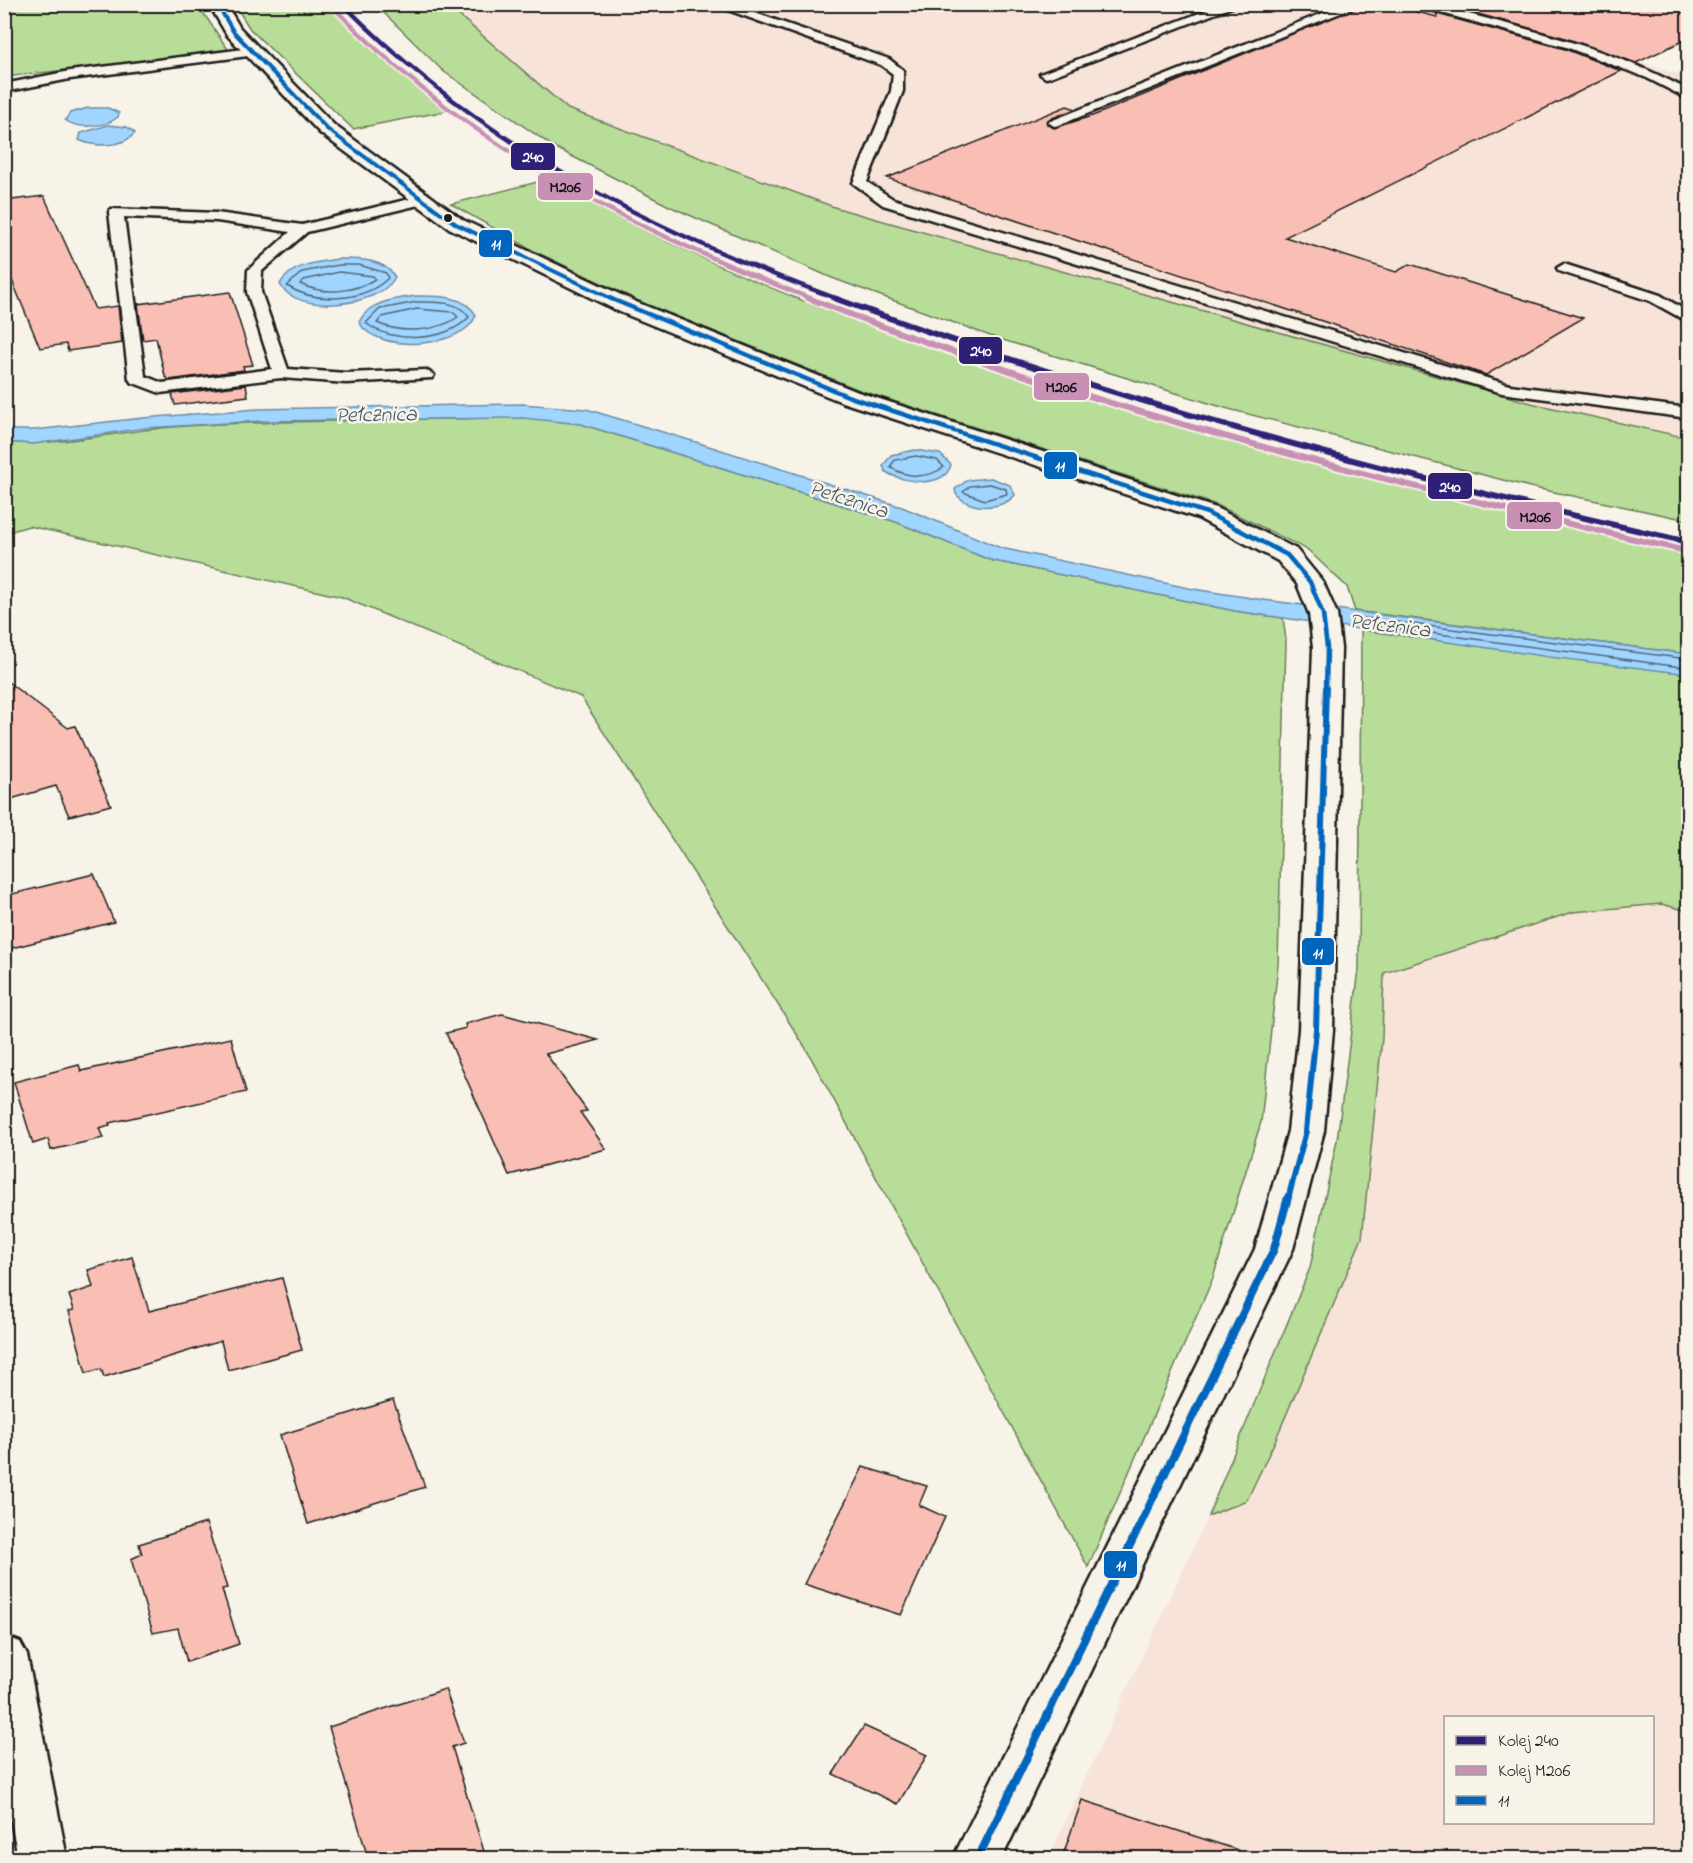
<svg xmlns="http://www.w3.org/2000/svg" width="1693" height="1863" font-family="'Indie Flower',sans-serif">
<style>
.built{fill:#f8e3d8;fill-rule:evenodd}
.green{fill:#b8dd98;stroke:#6a7c5a;stroke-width:1.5}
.water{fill:#a0d5ff;stroke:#6b8ba4;stroke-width:1.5}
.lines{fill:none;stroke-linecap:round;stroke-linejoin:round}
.shore{stroke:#516677;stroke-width:1.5}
.building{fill:#fabfb4;stroke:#1c1c1c;stroke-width:1.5}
.service-casing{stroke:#1c1c1c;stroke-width:5}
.minor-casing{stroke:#1c1c1c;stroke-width:5}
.tertiary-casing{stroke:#1c1c1c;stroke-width:5}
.service{fill:#f7f3e8;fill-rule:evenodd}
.minor{fill:#f7f3e8;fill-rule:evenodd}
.tertiary{fill:#f7f3e8;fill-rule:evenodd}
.bus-1-far3-casing{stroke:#f7f3e8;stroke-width:7}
.bus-1-far2-casing{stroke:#f7f3e8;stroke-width:8}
.bus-1-far1-casing{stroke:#f7f3e8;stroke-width:10}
.bus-1-casing{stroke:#f7f3e8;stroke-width:12}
.bus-1-far3{stroke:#0065bd;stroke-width:4}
.bus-1-far2{stroke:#0065bd;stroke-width:4.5}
.bus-1-far1{stroke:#0065bd;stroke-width:6}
.bus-1{stroke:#0065bd;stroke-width:8}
.rail-1-far1-casing{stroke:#f7f3e8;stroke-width:8}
.rail-1-casing{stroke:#f7f3e8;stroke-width:10}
.rail-2-far1-casing{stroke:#f7f3e8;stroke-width:8}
.rail-2-casing{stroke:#f7f3e8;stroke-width:10}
.rail-1-far1{stroke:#2e2076;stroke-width:4.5}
.rail-1{stroke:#2e2076;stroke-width:6}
.rail-2-far1{stroke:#c990b5;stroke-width:4.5}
.rail-2{stroke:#c990b5;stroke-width:6}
.bus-dot{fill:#1c1c1c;stroke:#f7f3e8;stroke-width:2}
.labels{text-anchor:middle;stroke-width:5;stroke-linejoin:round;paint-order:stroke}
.far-water-label{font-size:22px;font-style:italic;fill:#445460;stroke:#f7f3e8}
.line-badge{stroke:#f7f3e8;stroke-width:2}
.badge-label{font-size:16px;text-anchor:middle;font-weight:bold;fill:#fff}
.pale-badge-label{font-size:16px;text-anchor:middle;font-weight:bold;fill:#111}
</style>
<rect width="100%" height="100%" fill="#f7f3e8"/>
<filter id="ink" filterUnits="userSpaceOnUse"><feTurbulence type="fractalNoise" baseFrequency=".0167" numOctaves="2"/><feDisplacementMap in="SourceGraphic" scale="12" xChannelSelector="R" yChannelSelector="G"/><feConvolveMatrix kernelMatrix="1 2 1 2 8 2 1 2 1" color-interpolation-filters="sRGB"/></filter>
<g filter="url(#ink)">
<g class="built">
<polygon points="1487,4 1622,57 1688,77 1688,438 1535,404 837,208 568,109 447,5"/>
<path d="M1661,904L1688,911V1858H1048L1208,1516L1247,1500L1275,1441L1362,1238L1382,1038L1384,973L1573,912ZM1446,1718H1652V1822H1446Z"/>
</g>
<g class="green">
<polygon points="4,5 198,5 229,51 5,77"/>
<polygon points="235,5 329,5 407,79 446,111 353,129 250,29"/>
<polygon points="376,5 447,5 568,109 837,208 1535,404 1688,438 1688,520 1530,487 1225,408 993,337 832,278 669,206 554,147 443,71"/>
<path d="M549,179C705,270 878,333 1050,387C1260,453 1473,506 1688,551V654L1355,611L1347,587L1308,550L1217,505L862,391L641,302L536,252L451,204Z"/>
<path d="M523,417L581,424L896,522L990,560L1235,611L1283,618L1286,640L1278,965L1261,1122L1213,1278L1088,1567L805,1047L581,697L342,597L29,526L5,533V442C64,447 125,429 186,426C298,419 410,421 523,417Z"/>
<polygon points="1361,630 1688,674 1688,911 1661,904 1573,912 1384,973 1382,1038 1362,1238 1275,1441 1247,1500 1208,1516 1310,1268 1337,1140 1359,969"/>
</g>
<g class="water">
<path d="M88,108H108L119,113L118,117C106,127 78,130 65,120L70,113Z"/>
<path d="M108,125L127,127L135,133C123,148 94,147 79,140L81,133Z"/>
<path d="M338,259C358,259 384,258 395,277C381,307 295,316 280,284C292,264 317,262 338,259Z"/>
<path d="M417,296C438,296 464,295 476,315C465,349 375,354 359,322C369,301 395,299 417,296Z"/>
<polygon points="522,404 586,409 699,443 902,507 1001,548 1193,589 1264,600 1688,654 1688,674 1550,657 1235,611 990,560 896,522 581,424 523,418 262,421 145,428 34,444 5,442 5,430 34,430 143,418 257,409"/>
<path d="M915,450L940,454L951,465C943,490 902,482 886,472L883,466L891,455Z"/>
<path d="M991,478L1010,485L1015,495C1001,511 969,510 956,494L955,489L968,480Z"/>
</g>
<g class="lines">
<g class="shore">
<path d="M339,265H359L386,273L388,278C364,302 315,304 287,286L302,272Z"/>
<path d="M339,272L373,276L375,279C353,293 323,295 300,284L304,280Z"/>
<path d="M417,302C435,302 458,300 469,317C447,342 391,344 366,323L380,309Z"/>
<path d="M417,309L453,312L458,317C437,332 401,334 377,323L382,317Z"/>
<path d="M916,456L937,460L944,467C928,479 907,478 890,467L895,460Z"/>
<polygon points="990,484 1006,489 1007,494 985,500 963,492 970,486"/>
<polyline points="1688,659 1365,618 1362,621 1365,624 1688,668"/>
</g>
</g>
<g class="building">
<polygon points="1365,4 1386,4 1437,17 1437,14 1565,49 1621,71 1285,237 1396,272 1410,264 1583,318 1486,375 887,178 1067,106 1076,109 1047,120 1047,124 1054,128 1095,115"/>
<polygon points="1441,4 1656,4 1689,14 1689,38 1636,63 1562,37"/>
<polygon points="44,196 95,309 118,306 122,343 68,351 66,344 40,348 4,261 4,201"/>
<polygon points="230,292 253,365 243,366 244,370 169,380 165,376 156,338 143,340 138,304"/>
<polygon points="246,385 248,396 175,405 172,394"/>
<polygon points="4,679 68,728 75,726 111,805 69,816 56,786 4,801"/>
<polygon points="94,874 114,922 4,950 4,896"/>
<polygon points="502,1014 598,1040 546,1054 587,1111 580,1112 606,1149 509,1175 446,1033 466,1028 465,1024"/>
<polygon points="231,1038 246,1092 109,1123 110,1125 99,1128 103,1138 51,1150 48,1139 33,1144 14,1082 79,1065 81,1071"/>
<polygon points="132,1257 149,1311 282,1278 302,1350 228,1370 221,1341 104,1377 101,1369 86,1373 69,1311 74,1310 69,1295 93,1287 88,1270"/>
<polygon points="393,1400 425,1487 308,1524 280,1435"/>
<polygon points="863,1467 927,1486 919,1505 945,1517 901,1615 804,1584"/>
<polygon points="206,1523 227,1588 222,1589 239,1644 187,1662 178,1628 153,1633 131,1559 142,1554 139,1544"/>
<polygon points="445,1689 464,1743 452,1747 486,1858 368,1858 329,1727"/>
<polygon points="864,1726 927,1755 898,1804 833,1774"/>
<polygon points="1082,1800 1238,1850 1236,1858 1062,1858"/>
</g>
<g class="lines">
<g class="service-casing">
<g id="service">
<polygon points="711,4 729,4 889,59 903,70 903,91 867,182 893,199 1510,385 1688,408 1688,418 1502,393 883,205 853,183 891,91 893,74 881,65"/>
<polygon points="1223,4 1240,4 1050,77 1046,78 1040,74"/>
<polygon points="1346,4 1363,4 1059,125 1054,126 1048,122"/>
<path d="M1409,4H1430C1518,27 1607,46 1688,90V99L1647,78L1566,47Z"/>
<polygon points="252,48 256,49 256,55 70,79 4,92 4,84 70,71"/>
<path d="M422,196L429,200L427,203L307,232L262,271L261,292L288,369L346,373L426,370L434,375L432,378L346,383L281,378L160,393L131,382L129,379L109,212L111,209L217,213L302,225ZM124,217L217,221L290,232L248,270L247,292L272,369L162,383L145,376Z"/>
<polygon points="1564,264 1660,295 1688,312 1688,322 1650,301 1559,271 1557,268"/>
</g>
</g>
<g class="minor-casing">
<g id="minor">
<polygon points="1673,4 1688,4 1688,11 1675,8"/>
<polygon points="4,1636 20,1642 27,1655 67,1858 18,1858 4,1782"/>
</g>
</g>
<g class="tertiary-casing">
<polygon id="tertiary" points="209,4 226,4 240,28 334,125 463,220 636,302 858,392 1216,508 1296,549 1323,582 1337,614 1341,648 1333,1030 1324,1131 1293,1249 1002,1858 953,1858 1255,1249 1288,1131 1299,1030 1313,648 1309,614 1297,584 1278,561 1198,518 842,402 620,312 449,228 320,133 227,35"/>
</g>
<use href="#service" class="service"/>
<use href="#minor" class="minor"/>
<use href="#tertiary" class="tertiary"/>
<g class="bus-1-far3-casing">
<polyline id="bus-1-far3" points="217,4 233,31 327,129 456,224 612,299"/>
</g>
<g class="bus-1-far2-casing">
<polyline id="bus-1-far2" points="609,298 850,397 1207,513 1287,555 1310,582 1323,614 1327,648 1326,689"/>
</g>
<g class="bus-1-far1-casing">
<polyline id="bus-1-far1" points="1288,1199 1306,1131 1316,1030 1326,688"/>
</g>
<g class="bus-1-casing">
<polyline id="bus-1" points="978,1858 1274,1249 1288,1197"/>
</g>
<use href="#bus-1-far3" class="bus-1-far3"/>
<use href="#bus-1-far2" class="bus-1-far2"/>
<use href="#bus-1-far1" class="bus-1-far1"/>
<use href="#bus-1" class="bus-1"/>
<g class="rail-1-far1-casing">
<path id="rail-1-far1" d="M343,4C484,147 652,231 838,299"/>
</g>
<g class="rail-1-casing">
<path id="rail-1" d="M834,298C1113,401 1398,476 1688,542"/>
</g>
<g class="rail-2-far1-casing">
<path id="rail-2-far1" d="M336,10C474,151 630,228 812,299"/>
</g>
<g class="rail-2-casing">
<path id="rail-2" d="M808,298C1091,410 1389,483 1686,551"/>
</g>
<use href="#rail-1-far1" class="rail-1-far1"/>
<use href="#rail-1" class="rail-1"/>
<use href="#rail-2-far1" class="rail-2-far1"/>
<use href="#rail-2" class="rail-2"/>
</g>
</g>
<circle class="bus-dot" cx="448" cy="218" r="5"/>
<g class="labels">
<g class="far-water-label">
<text transform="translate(376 413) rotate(-1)" y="8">Pełcznica</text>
<text transform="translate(849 498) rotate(18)" y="8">Pełcznica</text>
<text transform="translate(1390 624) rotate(7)" y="8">Pełcznica</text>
</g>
</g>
<g class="line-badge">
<rect x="510" y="142" width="46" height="29" rx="6" fill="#2e2076"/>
<rect x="537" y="172" width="57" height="29" rx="6" fill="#c990b5"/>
<rect x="478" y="229" width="35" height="29" rx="6" fill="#0065bd"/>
<rect x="958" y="336" width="45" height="29" rx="6" fill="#2e2076"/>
<rect x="1033" y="372" width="57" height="29" rx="6" fill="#c990b5"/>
<rect x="1043" y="451" width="35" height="29" rx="6" fill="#0065bd"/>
<rect x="1427" y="472" width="46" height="28" rx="6" fill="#2e2076"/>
<rect x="1506" y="501" width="57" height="29" rx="6" fill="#c990b5"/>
<rect x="1301" y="937" width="34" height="29" rx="6" fill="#0065bd"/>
<rect x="1103" y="1550" width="35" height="29" rx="6" fill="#0065bd"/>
</g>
<g class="badge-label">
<text x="533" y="162">240</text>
<text x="496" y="249">11</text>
<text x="981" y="356">240</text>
<text x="1060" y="471">11</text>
<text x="1450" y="492">240</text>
<text x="1318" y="958">11</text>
<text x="1121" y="1570">11</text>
</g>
<g class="pale-badge-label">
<text x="565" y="192">M206</text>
<text x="1061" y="392">M206</text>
<text x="1535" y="522">M206</text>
</g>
<rect width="1693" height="1863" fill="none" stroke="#f7f3e8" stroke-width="24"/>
<rect x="12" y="12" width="1669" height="1839" fill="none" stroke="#1c1c1c" stroke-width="2" filter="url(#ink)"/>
<rect x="1444" y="1716" width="210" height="108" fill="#f7f3e8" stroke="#9f9d96" stroke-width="1.5"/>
<rect x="1456" y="1736" width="30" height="9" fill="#2e2076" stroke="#9f9d96" stroke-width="1.5"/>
<text x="1498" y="1746" font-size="18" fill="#1c1c1c">Kolej 240</text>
<rect x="1456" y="1766" width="30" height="9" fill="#c990b5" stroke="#9f9d96" stroke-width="1.5"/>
<text x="1498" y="1776" font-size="18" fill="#1c1c1c">Kolej M206</text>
<rect x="1456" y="1796" width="30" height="9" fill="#0065bd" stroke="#9f9d96" stroke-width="1.5"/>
<text x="1498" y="1806" font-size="18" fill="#1c1c1c">11</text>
</svg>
